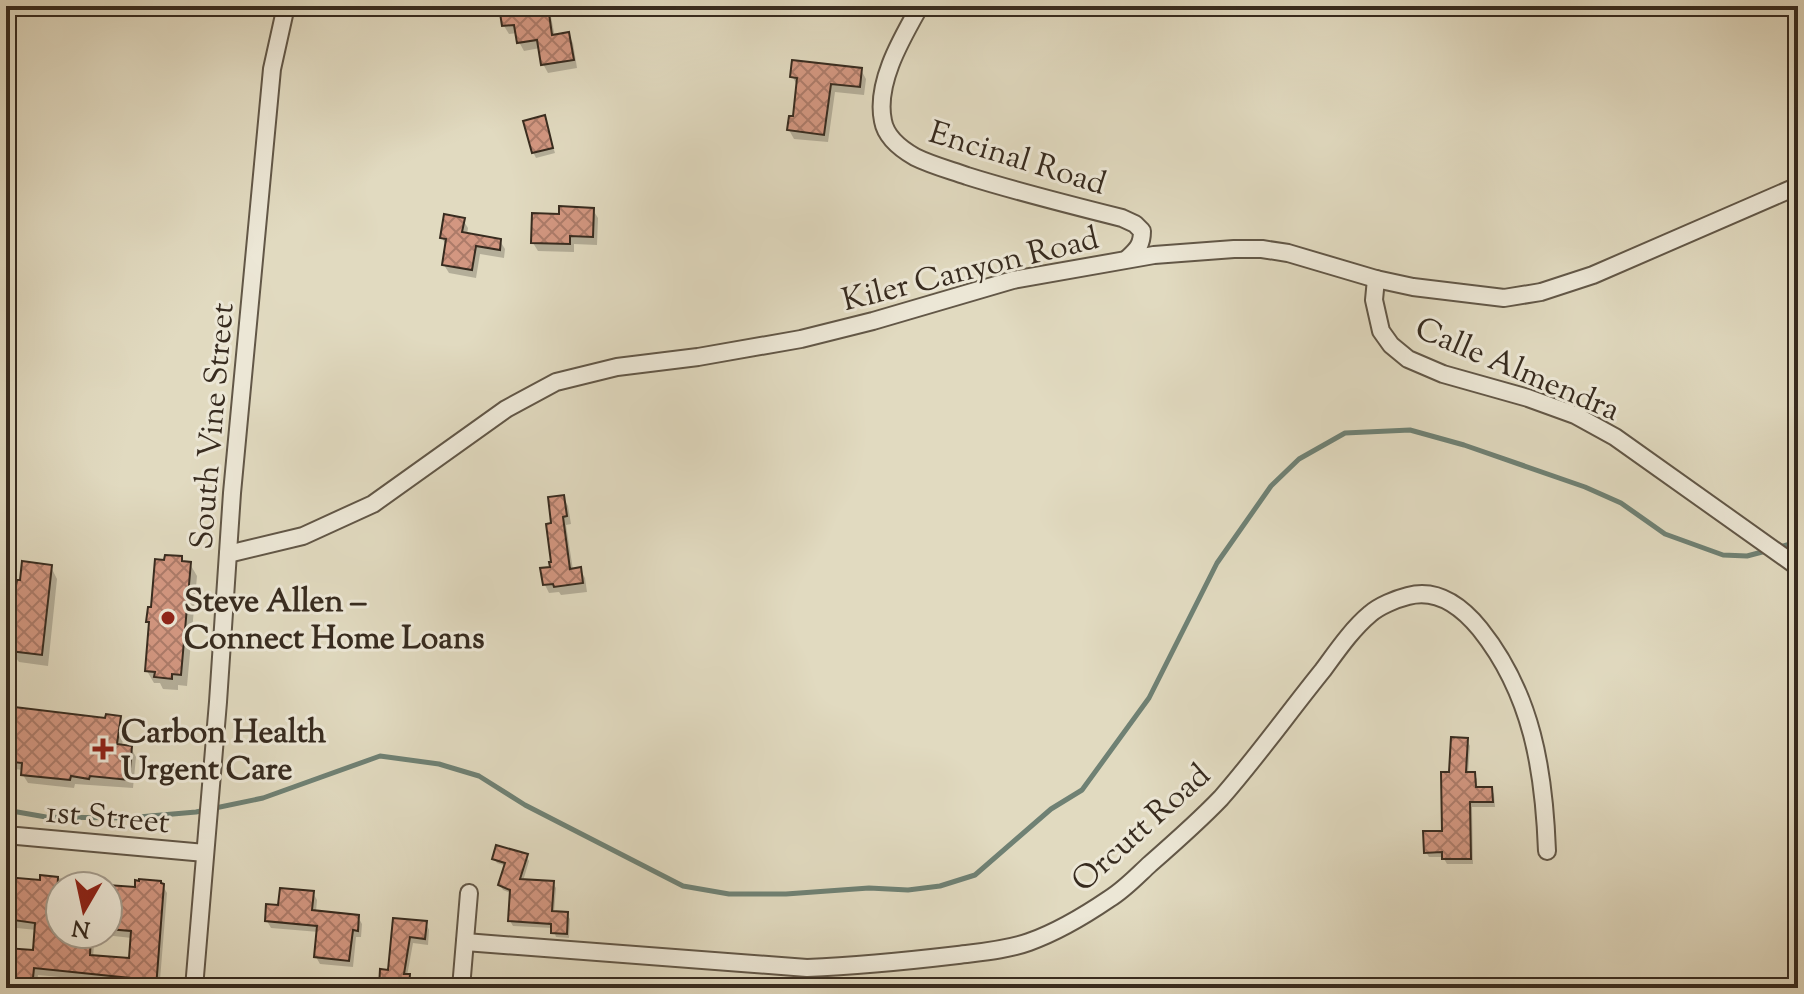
<svg xmlns="http://www.w3.org/2000/svg" width="1804" height="994" font-family="'Sorts Mill Goudy',serif">
<style>
.shadow{fill:#0003;fill-rule:evenodd}
.lines{fill:none;stroke-linecap:round;stroke-linejoin:round}
.stream{stroke:#6f8174;stroke-width:5}
.building{fill:url(#building-cross-hatch);stroke:#372b1f;stroke-width:2}
.minor-casing{stroke:#625747;stroke-width:20}
.minor{stroke:#ece7d6;stroke-width:16}
.poi-dot{fill:#8f2418;stroke:#ece7d6;stroke-width:3}
.labels{text-anchor:middle;stroke-width:6;stroke-linejoin:round;paint-order:stroke}
.street-label{font-size:32px;fill:#372b1f;stroke:#ece7d6}
.poi-label{font-size:32px;font-weight:bold;fill:#372b1f;stroke:#ece7d6;text-anchor:start}
</style>
<defs>
<pattern id="building-cross-hatch" width="8" height="8" patternUnits="userSpaceOnUse" patternTransform="scale(2)"><rect width="8" height="8" fill="#d39781"/><path d="M0 0l8 8M0 8l8-8" fill="none" stroke="#ac7b69"/></pattern>
</defs>
<rect width="100%" height="100%" fill="#e1dac0"/>
<filter id="stains"><feTurbulence type="fractalNoise" baseFrequency=".0025" numOctaves="4"/><feColorMatrix values="0 0 0 0 .2 0 0 0 0 .09 0 0 0 0 .02 0 0 0 .5 -.17"/></filter>
<radialGradient id="worn" r=".72"><stop offset=".6" stop-color="#630" stop-opacity="0"/><stop offset="1" stop-color="#630" stop-opacity=".3"/></radialGradient>
<g class="shadow">
<polygon points="1184,6 1218,6 1200,15 1196,8 1187,12"/>
<polygon points="547,8 551,17 555,37 568,34 573,43 577,68 548,73 543,64 540,48 524,51 519,42 518,33 509,34 504,26"/>
<polygon points="861,70 866,79 864,95 835,92 828,142 794,139 789,130 794,119 797,85 792,76"/>
<polygon points="544,118 555,153 536,158 533,152"/>
<polygon points="593,210 598,218 597,245 574,244 574,252 538,251 533,243 561,216"/>
<polygon points="463,220 468,228 467,235 500,241 505,249 504,258 480,254 476,278 449,273 444,265 447,247 442,238"/>
<polygon points="6,288 13,299 6,327"/>
<polygon points="563,497 568,506 571,524 566,525 573,570 580,569 585,578 587,592 561,595 559,592 549,593 545,585 552,569 553,525"/>
<polygon points="181,558 184,563 190,564 197,576 187,686 178,685 178,690 163,689 160,683 154,683 147,671 151,627 148,622 152,610"/>
<polygon points="51,567 57,579 48,666 19,662 16,658 6,656 6,601 13,602"/>
<polygon points="6,709 107,720 119,718 124,727 122,747 131,748 136,757 133,788 75,784 74,788 28,783 23,775 23,770 6,768"/>
<polygon points="1467,740 1470,746 1468,774 1474,774 1477,779 1477,789 1491,789 1494,794 1495,807 1472,807 1473,864 1447,864 1443,857 1429,857 1426,852 1444,833 1451,774"/>
<polygon points="526,856 529,861 523,881 553,883 556,888 554,913 567,914 570,919 569,938 556,937 553,928 513,926 510,921 511,893 503,890 500,885 506,866 497,863 494,858"/>
<path d="M42,877L94,881L97,886H60V934H108V887L136,889L163,886L167,893L160,980L154,979L153,988H102L103,981L38,975L36,988H6V950L35,952L37,930L6,927V879L42,882ZM95,934L132,938L130,960L93,957Z"/>
<polygon points="313,893 317,900 316,912 358,917 362,924 361,937 356,937 353,967 320,964 316,957 319,932 271,928 267,921 280,907"/>
<polygon points="395,920 426,923 429,930 428,945 413,943 407,976 412,985 418,985 420,988 381,988 390,972"/>
</g>
<g class="lines">
<g class="stream">
<polyline points="1776,548 1798,542"/>
<polyline points="6,810 46,817 127,818 196,812 263,798 380,756 439,764 479,776 525,805 683,886 729,894 786,894 869,888 908,890 940,886 975,875 1051,809 1082,790 1149,698 1217,563 1271,486 1299,459 1345,433 1410,430 1464,445 1585,487 1621,503 1665,534 1723,555 1747,556 1766,551"/>
</g>
</g>
<g class="building">
<polygon points="548,6 552,35 569,32 574,60 541,65 537,40 517,43 514,25 502,26 500,13"/>
<polygon points="792,60 862,68 860,87 831,84 824,135 787,130 789,116 793,116 797,78 790,77"/>
<polygon points="545,115 553,148 532,153 523,121"/>
<polygon points="559,206 594,208 593,237 570,236 570,244 531,243 532,213 559,214"/>
<polygon points="444,214 465,218 462,232 501,239 500,250 476,246 472,270 442,265 446,239 440,238"/>
<polygon points="564,495 567,516 563,517 570,569 581,567 583,583 554,587 553,584 543,585 540,568 550,567 549,562 551,562 546,524 551,523 548,497"/>
<polygon points="165,555 182,556 182,561 191,562 181,675 172,674 172,679 154,677 155,672 145,671 149,622 146,622 148,607 151,607 155,559 164,560"/>
<polygon points="22,561 52,565 42,655 10,651 10,647 6,646 6,599 11,600 13,591 15,591 17,580 20,580"/>
<polygon points="6,706 105,718 106,714 121,716 117,744 132,746 129,780 90,776 89,779 71,776 70,780 21,775 22,763 6,761"/>
<polygon points="1451,737 1468,738 1466,772 1475,772 1476,787 1492,787 1493,802 1470,802 1471,859 1442,859 1442,852 1424,853 1423,831 1442,831 1441,772 1449,772"/>
<polygon points="496,845 528,854 520,879 554,881 552,911 568,912 567,934 551,933 551,924 508,921 510,890 498,885 505,863 492,859"/>
<polygon points="40,875 58,877 55,934 91,934 90,955 129,958 131,931 108,929 108,885 135,887 135,880 139,881 139,879 161,881 161,883 164,884 156,988 129,988 130,978 34,968 32,988 6,988 8,967 6,966 6,948 33,950 35,923 6,919 6,877 40,880"/>
<polygon points="280,888 314,891 312,910 359,915 358,931 353,930 349,961 314,957 317,926 265,921 266,904 278,905"/>
<polygon points="393,918 427,921 425,939 410,937 404,974 410,974 409,988 379,988 380,969 388,970"/>
</g>
<g class="lines">
<g class="minor-casing">
<g id="minor">
<path d="M920,6C902,38 875,83 883,121C886,138 901,149 915,157C931,165 950,170 967,176C1018,192 1070,205 1122,218L1135,224L1142,231C1142,244 1138,249 1128,258"/>
<polyline points="1376,279 1374,300 1381,331 1391,345 1408,359 1443,374 1528,398 1575,415 1615,437 1798,567"/>
<polyline points="228,554 303,536 373,504 506,409 556,382 617,367 698,357 801,339 873,321 1013,280 1154,255 1234,249 1262,249 1288,253 1376,279 1413,287 1504,298 1541,292 1593,275 1798,186"/>
<polyline points="6,835 205,853"/>
<path d="M465,942L807,968C857,966 907,961 958,955C981,952 1007,950 1029,942C1057,932 1084,916 1109,899C1124,890 1137,876 1150,864C1174,843 1199,821 1221,798C1257,757 1289,712 1323,670C1337,651 1352,629 1370,614C1379,606 1396,599 1408,596C1438,588 1462,607 1480,629C1532,694 1544,770 1547,851"/>
<polyline points="194,988 218,702 232,493 272,69 286,6"/>
<polyline points="461,988 469,893"/>
</g>
</g>
<use href="#minor" class="minor"/>
</g>
<g class="poi-dot">
<circle cx="168" cy="618" r="8"/>
<path d="M99 737h8v8h8v8h-8v8h-8v-8h-8v-8h8z"/>
</g>
<g class="labels">
<g class="street-label">
<text transform="translate(1018 157) rotate(17)" y="11">Encinal Road</text>
<text transform="translate(970 268) rotate(-14)" y="11">Kiler Canyon Road</text>
<text transform="translate(1518 368) rotate(23)" y="11">Calle Almendra</text>
<text transform="translate(211 426) rotate(-85)" y="11">South Vine Street</text>
<text transform="translate(108 816) rotate(5)" y="11">1st Street</text>
<text transform="translate(1140 827) rotate(-42)" y="11">Orcutt Road</text>
</g>
<g class="poi-label">
<text x="184" y="611">Steve Allen –<tspan x="184" dy="37">Connect Home Loans</tspan></text>
<text x="121" y="742">Carbon Health<tspan x="121" dy="37">Urgent Care</tspan></text>
</g>
</g>
<rect width="1804" height="994" fill="none" stroke="#e1dac0" stroke-width="32"/>
<rect x="8" y="8" width="1788" height="978" fill="none" stroke="#372b1f" stroke-width="4"/>
<rect x="16" y="16" width="1772" height="962" fill="none" stroke="#372b1f" stroke-width="2"/>
<g transform="translate(84 910) rotate(189)"><circle r="38" fill="#ece7d6" stroke="#a49c8d" stroke-width="2"/>
<path d="M0-6L14 30L0 20L-14 30Z" fill="#8f2418"/>
<text y="-12" font-size="22" font-weight="bold" text-anchor="middle" fill="#372b1f">N</text>
</g>
<rect width="100%" height="100%" filter="url(#stains)"/>
<rect width="100%" height="100%" fill="url(#worn)"/>
</svg>
